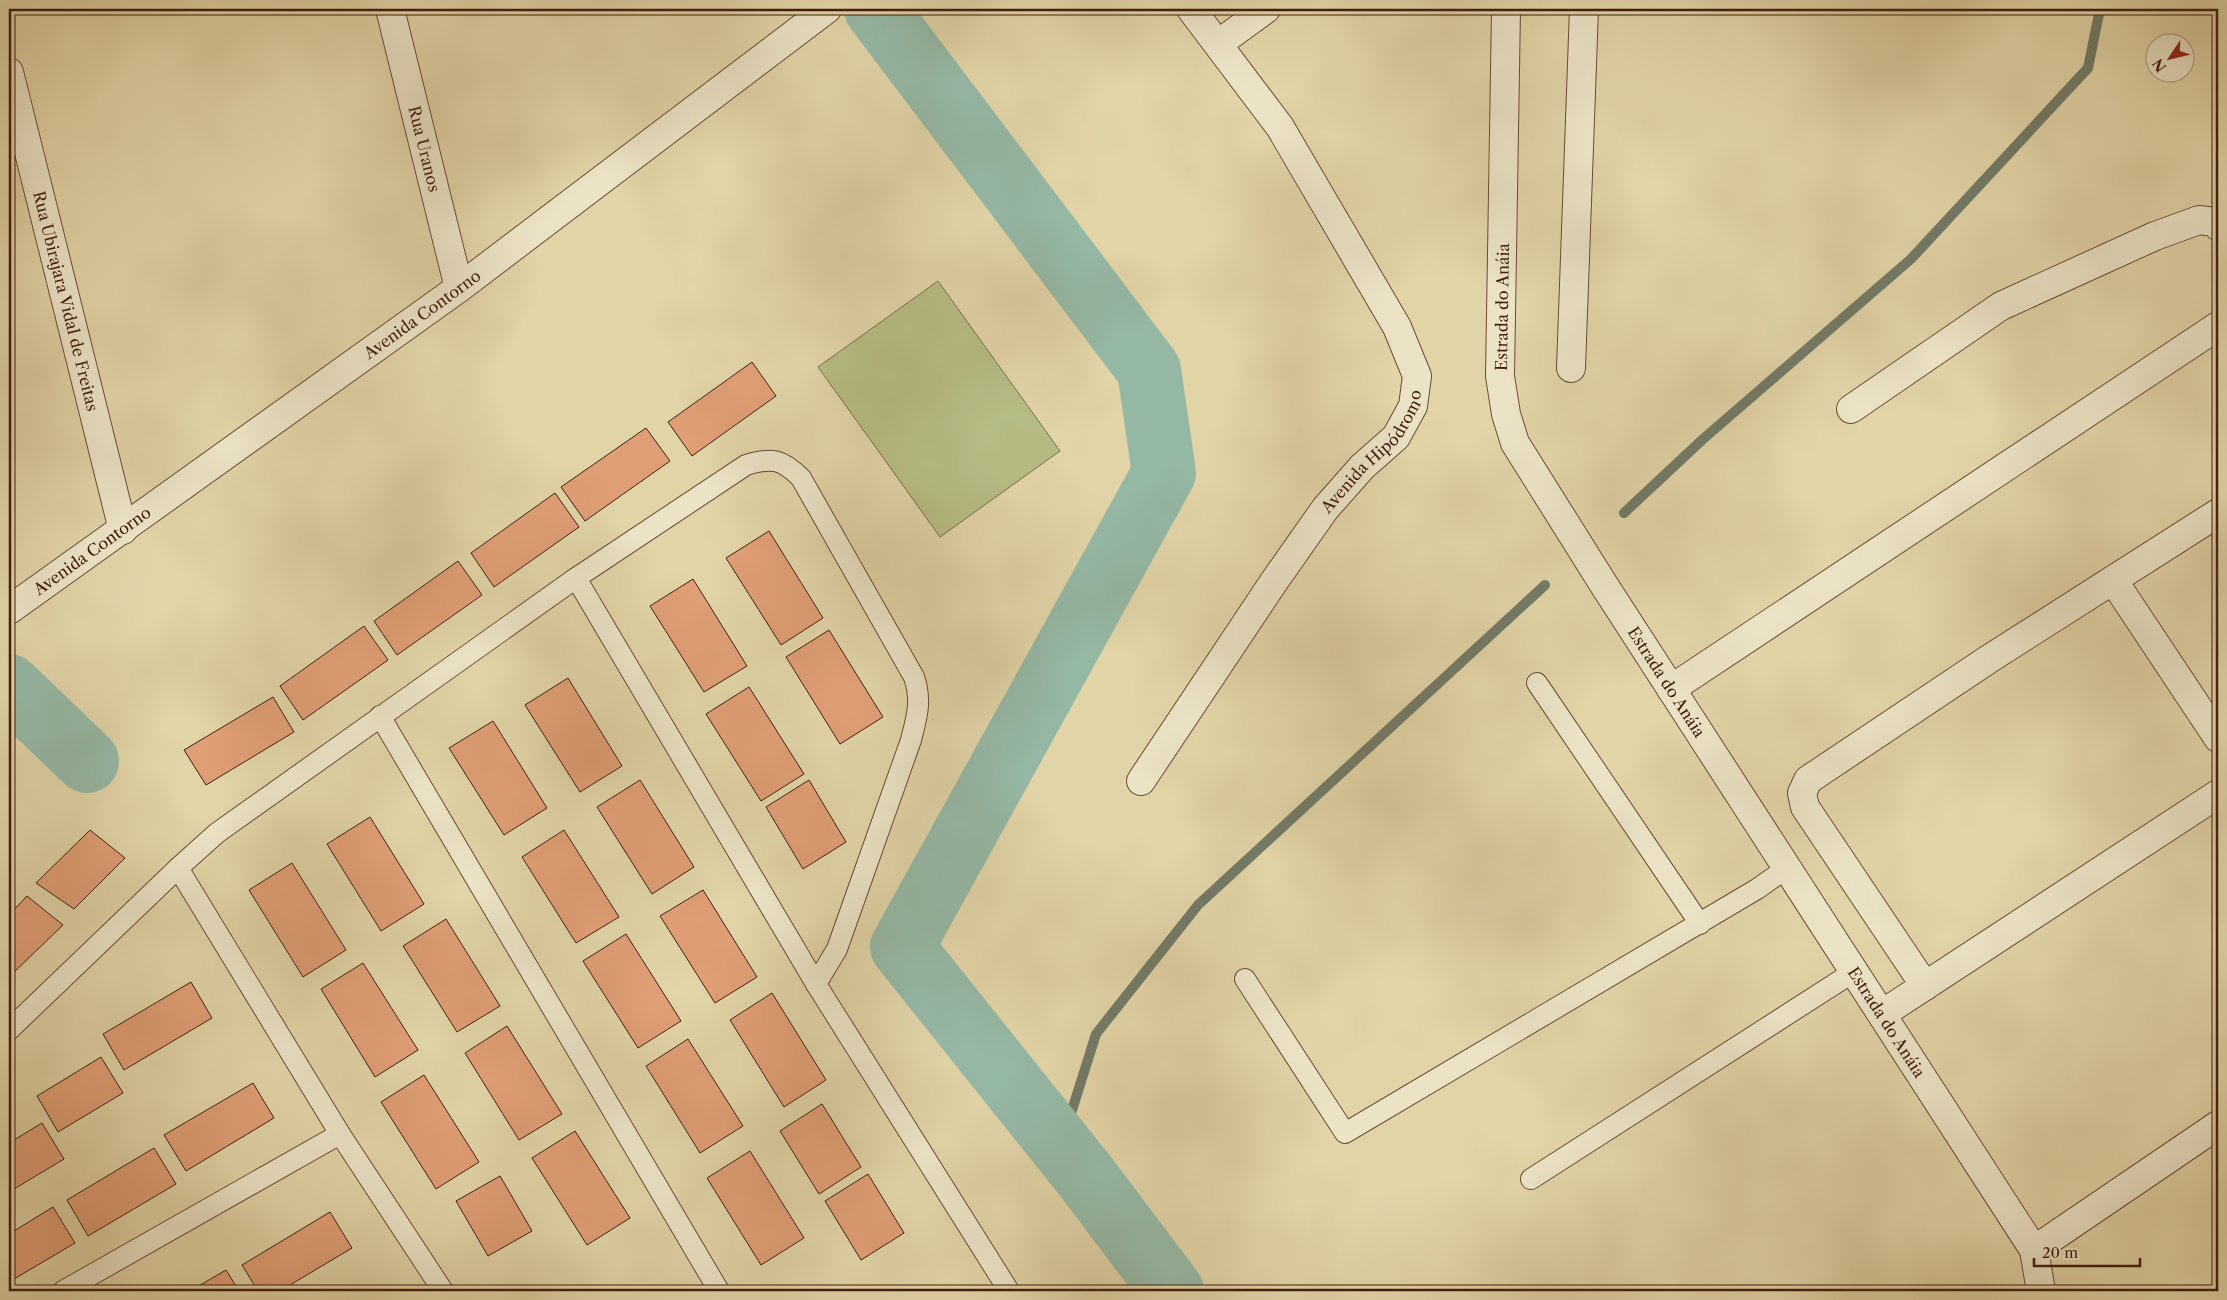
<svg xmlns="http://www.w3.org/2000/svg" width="2227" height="1300" font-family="'Libre Caslon Text',serif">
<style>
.green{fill:#b6bc85;stroke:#7a6e49}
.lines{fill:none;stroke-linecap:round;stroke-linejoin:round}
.stream{stroke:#737b68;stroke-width:10}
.river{stroke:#95b8a5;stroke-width:64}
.building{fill:#e09e76;stroke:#3f1f0d}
.service-casing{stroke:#684c34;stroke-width:22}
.minor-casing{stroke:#684c34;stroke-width:30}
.tertiary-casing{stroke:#684c34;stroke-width:30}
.service{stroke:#ece3c6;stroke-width:20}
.minor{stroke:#ece3c6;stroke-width:28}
.tertiary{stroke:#ece3c6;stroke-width:28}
.labels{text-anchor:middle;stroke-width:5;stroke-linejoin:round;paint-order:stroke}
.street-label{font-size:16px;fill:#3f1f0d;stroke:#ece3c6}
</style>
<rect width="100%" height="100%" fill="#e1d4a7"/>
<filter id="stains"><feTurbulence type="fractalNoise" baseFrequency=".004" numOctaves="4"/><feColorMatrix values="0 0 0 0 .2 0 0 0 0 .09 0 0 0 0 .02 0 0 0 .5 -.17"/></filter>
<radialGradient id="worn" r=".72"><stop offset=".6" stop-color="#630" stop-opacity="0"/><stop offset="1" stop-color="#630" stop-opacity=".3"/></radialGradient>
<polygon class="green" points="938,281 1060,451 940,537 818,367"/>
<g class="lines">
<g class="stream">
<polyline points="1624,513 1702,440 1911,259 2088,68 2100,9"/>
<polyline points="1061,1145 1096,1034 1198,905 1545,585"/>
</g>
<g class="river">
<polyline points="876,9 1149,370 1164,473 902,947 1086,1177 1172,1291"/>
<polyline points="9,686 87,761"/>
</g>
</g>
<g class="building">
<polygon points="752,362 776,396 692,456 668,422"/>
<polygon points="646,428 670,461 585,521 561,487"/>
<polygon points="555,493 579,527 494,587 471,553"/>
<polygon points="769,531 823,618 781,645 726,558"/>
<polygon points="458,561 482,595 397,655 374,621"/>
<polygon points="693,579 747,666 704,692 650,606"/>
<polygon points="364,626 388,660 303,720 280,686"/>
<polygon points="829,630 883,717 840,744 786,657"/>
<polygon points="568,678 622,766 580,792 525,705"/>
<polygon points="749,687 804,774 761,801 706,714"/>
<polygon points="273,697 294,732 206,785 184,750"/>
<polygon points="493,721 547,808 504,835 449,748"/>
<polygon points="640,780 694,867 652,894 597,807"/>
<polygon points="809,780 846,842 803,869 766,807"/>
<polygon points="370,817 424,904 381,931 327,844"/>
<polygon points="90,830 125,858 74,909 36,883"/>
<polygon points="564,830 619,917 576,943 522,857"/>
<polygon points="292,863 346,950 303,977 249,890"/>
<polygon points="703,890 757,977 715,1003 660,916"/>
<polygon points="27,896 63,925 9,977 9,915"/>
<polygon points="446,919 500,1006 457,1032 403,946"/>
<polygon points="626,934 681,1021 638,1048 583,961"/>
<polygon points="363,963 418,1050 375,1077 321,989"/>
<polygon points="191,982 212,1018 124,1070 103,1034"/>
<polygon points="772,993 826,1080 784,1107 730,1020"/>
<polygon points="507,1026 562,1114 519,1140 465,1053"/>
<polygon points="688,1039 743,1126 700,1153 646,1066"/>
<polygon points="101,1057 123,1093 58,1132 37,1096"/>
<polygon points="424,1075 479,1162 436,1189 381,1102"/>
<polygon points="253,1083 274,1118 186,1171 164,1135"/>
<polygon points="822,1104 861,1167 819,1194 780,1131"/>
<polygon points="42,1123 64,1159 9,1192 9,1143"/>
<polygon points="575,1131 630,1218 587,1245 532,1158"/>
<polygon points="154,1148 176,1184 88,1236 67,1200"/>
<polygon points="750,1151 804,1238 761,1265 707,1178"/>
<polygon points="868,1174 904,1233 861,1260 825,1201"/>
<polygon points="500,1176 532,1231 488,1256 456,1201"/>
<polygon points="53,1207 75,1243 9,1282 9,1234"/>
<polygon points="330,1212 352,1248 280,1291 258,1291 242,1265"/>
<polygon points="226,1270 239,1291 190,1291"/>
</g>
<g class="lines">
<g class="service-casing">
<g id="service">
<polyline points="576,578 816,984 1009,1291"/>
<polyline points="1537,683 1700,924"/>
<polyline points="380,716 719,1291"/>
<polyline points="178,868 340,1134 443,1291"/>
<polyline points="1245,979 1345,1133 1757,889 1787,868"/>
<path d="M9,1030L178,868L217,833L576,578L746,465C772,457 782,459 801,478L914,677C922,701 917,716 911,740L837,949L816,984"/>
<polyline points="1531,1179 1855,971"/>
<polyline points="63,1291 340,1134"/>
</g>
</g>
<g class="minor-casing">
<g id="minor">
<path id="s1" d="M390,9L459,288"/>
<polyline points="1218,44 1266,9"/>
<path id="s2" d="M9,72L123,530"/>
<polyline points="1571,368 1584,9"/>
<polyline points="1851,409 2001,306 2155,236 2199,220 2215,222 2218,226"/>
<polyline points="2113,580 2218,738"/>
<path id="s3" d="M9,610L459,288L827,9"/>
<polyline points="1671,689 2218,326"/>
<path id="s4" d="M1141,781L1273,583L1325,509L1362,467L1396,437L1413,406L1417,376L1397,327L1280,127L1191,9"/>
<polyline points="1925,986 1805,807 1802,793 1808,780 1989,659 2218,513"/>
<polyline points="1882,1014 2218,794"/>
<polyline points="2034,1250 2218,1125"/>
</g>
</g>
<g class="tertiary-casing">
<g id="tertiary">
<path id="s5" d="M1506,9L1500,376L1506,414L1515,443L1604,585L2034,1250L2041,1291"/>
</g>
</g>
<use href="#service" class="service"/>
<use href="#minor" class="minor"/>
<use href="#tertiary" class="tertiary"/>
</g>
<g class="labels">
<g class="street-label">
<text dy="6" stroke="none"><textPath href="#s1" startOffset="144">Rua Uranos</textPath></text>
<text dy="6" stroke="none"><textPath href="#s2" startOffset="236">Rua Ubirajara Vidal de Freitas</textPath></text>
<text transform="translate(1502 307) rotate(-89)" y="6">Estrada do Anáia</text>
<text dy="6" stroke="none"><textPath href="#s3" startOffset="508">Avenida Contorno</textPath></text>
<text dy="6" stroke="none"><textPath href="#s4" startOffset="404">Avenida Hipódromo</textPath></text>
<text dy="6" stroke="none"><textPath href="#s3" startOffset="102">Avenida Contorno</textPath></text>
<text dy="6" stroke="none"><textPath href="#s5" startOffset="719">Estrada do Anáia</textPath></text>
<text dy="6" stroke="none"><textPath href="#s5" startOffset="1124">Estrada do Anáia</textPath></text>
</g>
</g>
<rect width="2227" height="1300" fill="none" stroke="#e1d4a7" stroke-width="30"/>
<rect x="10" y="10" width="2207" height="1280" fill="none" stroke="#3f1f0d" stroke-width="2.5"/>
<rect x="15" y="15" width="2197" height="1270" fill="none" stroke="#3f1f0d"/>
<g transform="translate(2170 58) rotate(235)"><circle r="24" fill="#ece3c6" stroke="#a7957c"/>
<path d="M0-4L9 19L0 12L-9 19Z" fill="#8f2418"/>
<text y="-8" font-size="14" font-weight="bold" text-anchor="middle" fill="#3f1f0d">N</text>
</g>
<path d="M2034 1258v8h106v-8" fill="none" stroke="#3f1f0d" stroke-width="2.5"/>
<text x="2042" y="1258" font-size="15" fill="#3f1f0d" stroke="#ece3c6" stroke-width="4" paint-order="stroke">20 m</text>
<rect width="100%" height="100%" filter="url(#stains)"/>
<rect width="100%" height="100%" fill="url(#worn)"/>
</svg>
